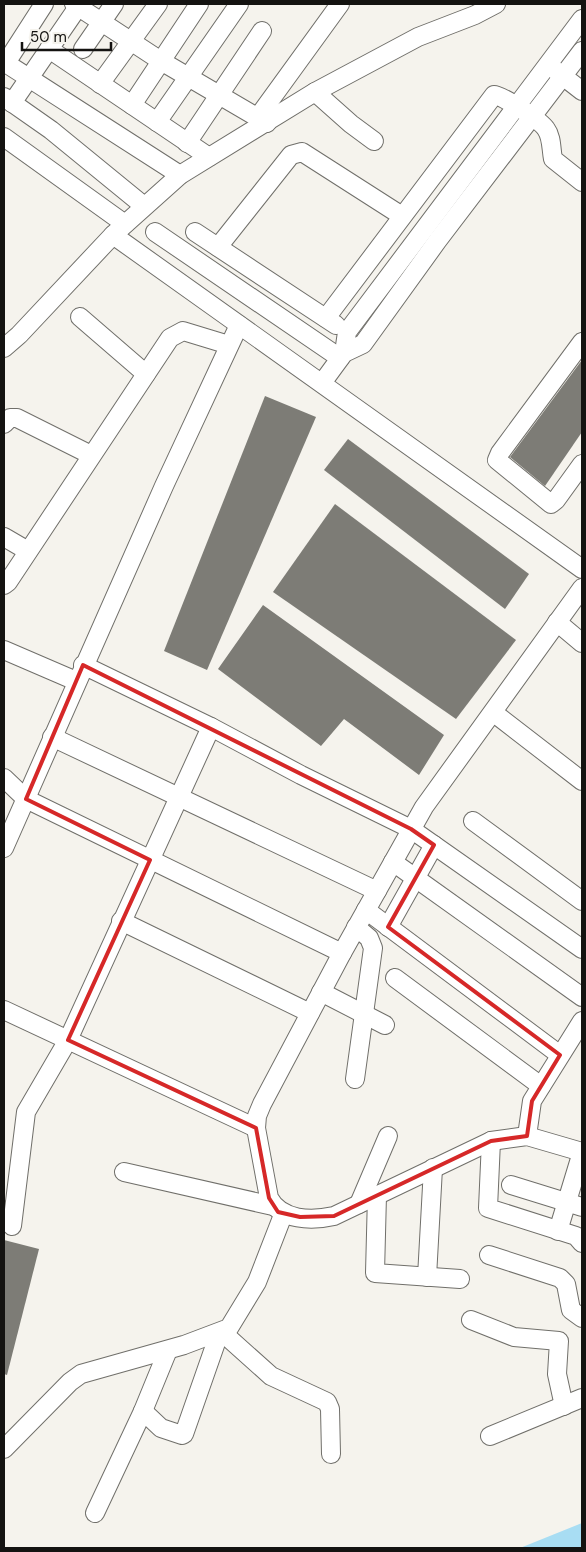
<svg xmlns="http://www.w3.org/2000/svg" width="586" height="1552" font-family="'DM Sans',sans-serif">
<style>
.water{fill:#a8ddf3}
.building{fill:#7d7c76}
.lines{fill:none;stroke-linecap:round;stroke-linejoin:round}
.minor-casing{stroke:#706f6a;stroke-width:20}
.minor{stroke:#fff;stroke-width:18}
.marked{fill:none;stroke:#d62828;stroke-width:4;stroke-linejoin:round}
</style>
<rect width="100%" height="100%" fill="#f5f3ed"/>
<polygon class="water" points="582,1523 582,1548 520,1548"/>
<g class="building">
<polygon points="582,360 582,432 545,486 510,457"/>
<polygon points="265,396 316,417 207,670 164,651"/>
<polygon points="348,439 529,574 505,609 324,470"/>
<polygon points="335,504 516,640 456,719 273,592"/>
<polygon points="263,605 444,735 419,775 344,719 321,746 218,669"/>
<polygon points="4,1240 39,1249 7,1375 4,1374"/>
</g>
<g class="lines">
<g class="minor-casing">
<g id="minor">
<polyline points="74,4 161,61 267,123"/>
<polyline points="49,49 209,157"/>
<polyline points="83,49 114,4"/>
<polyline points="4,62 180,175"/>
<polyline points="6,63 44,4"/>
<polyline points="555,70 582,91"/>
<polyline points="100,84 158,4"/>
<polyline points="315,92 351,124 374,141"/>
<polyline points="4,97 51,130 144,206"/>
<polyline points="12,103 80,4"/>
<polyline points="132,105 199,4"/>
<polyline points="258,117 340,4"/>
<polyline points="157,122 239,4"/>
<polyline points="4,137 125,224"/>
<polyline points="187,143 262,31"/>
<polyline points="155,232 340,358"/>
<polyline points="195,232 336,325"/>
<polyline points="113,235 582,569"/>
<polyline points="218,247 291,155 302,152 402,216"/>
<polyline points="80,317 146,374"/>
<path d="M326,318L494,95C502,95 541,121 546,129C552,137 551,149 553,159L582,182"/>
<polyline points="582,342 500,453 497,460 551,504 556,500 582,464"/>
<polyline points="4,348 19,335 113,235 180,175 315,92 418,37 475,15 496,4"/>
<polyline points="344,353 347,332 582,19"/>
<polyline points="322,383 344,353 363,344 438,240 582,51"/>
<polyline points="4,424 10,418 17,418 91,455"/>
<polyline points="4,537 28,551"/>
<polyline points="4,585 8,582 170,338 183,331 229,345"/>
<path d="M582,588L424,807L342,953L262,1104L257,1116L256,1128L269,1198C281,1221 312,1221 334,1216L491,1141L527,1136L582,1152"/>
<polyline points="557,622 582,643"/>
<polyline points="4,650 76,681"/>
<polyline points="83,665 211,727 301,775 411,829 582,949"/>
<polyline points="494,713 582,781"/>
<polyline points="52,737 377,891"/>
<polyline points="4,778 26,799 342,953"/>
<polyline points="473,821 582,901"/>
<polyline points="4,848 164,486 239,325"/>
<polyline points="393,862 582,997"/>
<polyline points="366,910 560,1055"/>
<polyline points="121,921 310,1013"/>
<polyline points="388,927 434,845"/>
<polyline points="395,978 541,1086"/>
<polyline points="321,992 385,1025"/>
<polyline points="4,1010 256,1128"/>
<polyline points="355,1079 373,948 369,938 356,927"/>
<polyline points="527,1136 532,1101 582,1021"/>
<polyline points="491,1141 488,1208 576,1236 582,1243"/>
<polyline points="124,1172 273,1206"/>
<polyline points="511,1185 582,1207"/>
<polyline points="377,1195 375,1273 460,1279"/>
<polyline points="359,1204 388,1136"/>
<polyline points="12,1226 26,1112 68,1040 211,727"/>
<polyline points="558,1231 582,1152"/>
<polyline points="489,1255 560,1278 566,1284 571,1310 582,1318"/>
<polyline points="427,1277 433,1168"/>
<polyline points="471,1320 514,1337 559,1341 557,1374 564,1406"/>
<polyline points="223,1333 271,1376 327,1402 330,1409 331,1454"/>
<polyline points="143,1411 161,1428 182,1435 184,1434 219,1334"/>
<polyline points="490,1436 582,1398"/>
<polyline points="4,1449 70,1382 81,1374 184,1345 229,1328 257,1282 283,1215"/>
<polyline points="95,1513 143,1411 168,1350"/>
</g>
</g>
<use href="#minor" class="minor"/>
</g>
<path class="marked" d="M83,665L411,829L434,845L388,927L560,1055L532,1101L527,1136L491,1141L334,1216L300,1217L278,1212L269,1198L256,1128L68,1040L150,860L26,799Z"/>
<rect width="586" height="1552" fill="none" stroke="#141311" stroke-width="10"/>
<path d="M22 42v8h89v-8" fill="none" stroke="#141311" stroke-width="2.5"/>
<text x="30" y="42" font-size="15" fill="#141311" stroke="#f5f3ed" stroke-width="4" paint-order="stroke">50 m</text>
</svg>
